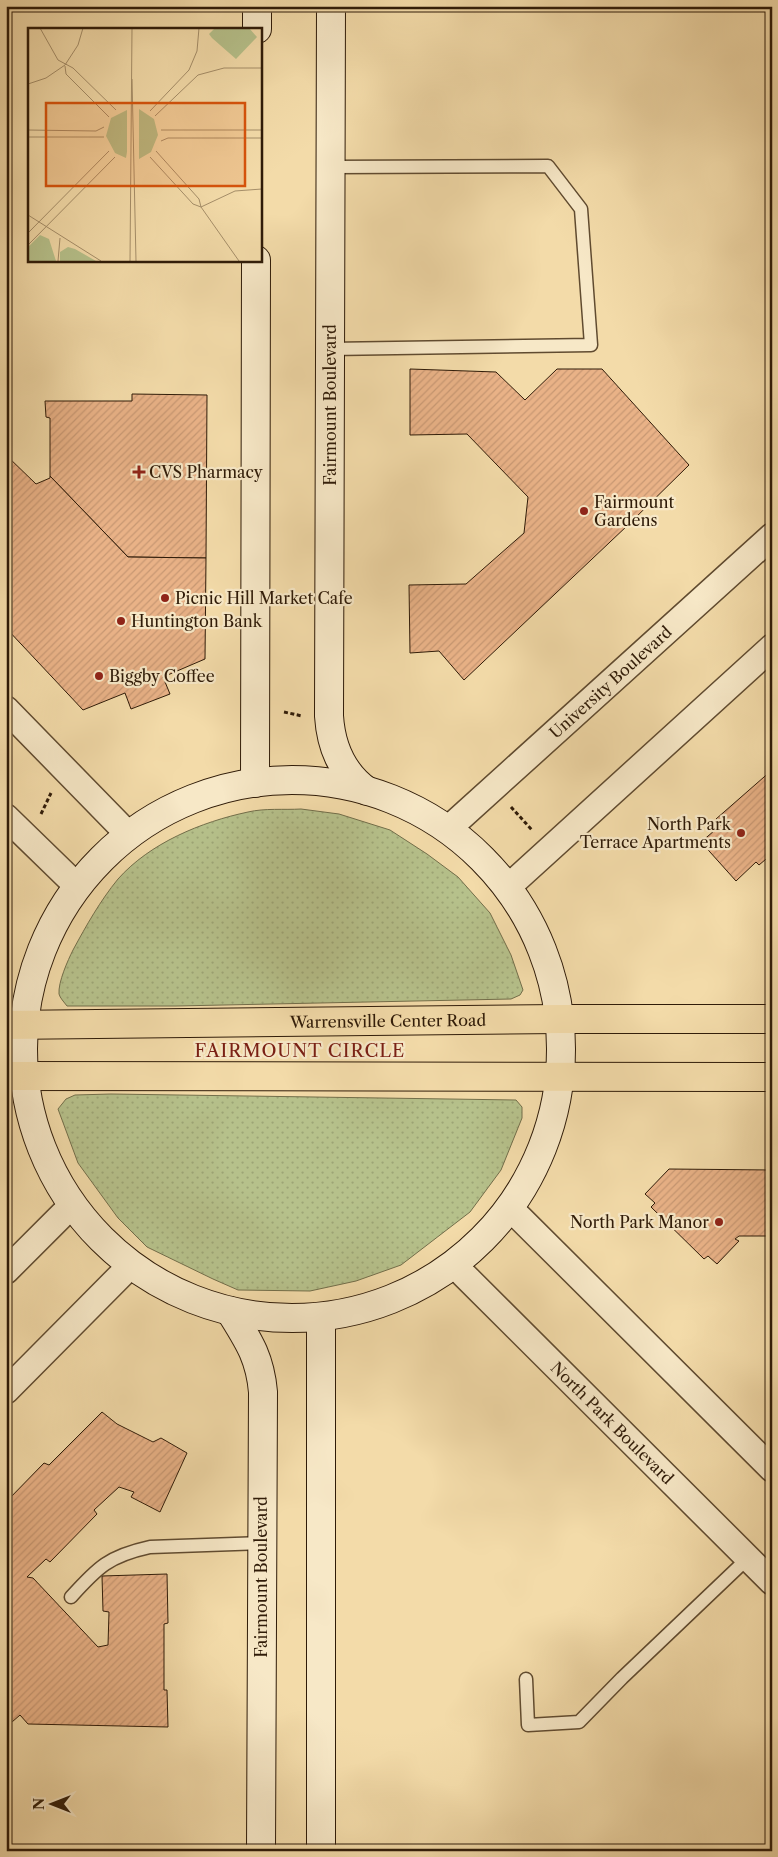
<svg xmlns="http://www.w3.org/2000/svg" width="778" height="1857" font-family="'Libre Caslon Text',serif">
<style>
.grass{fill:url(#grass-dots);stroke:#726e4a}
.building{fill:url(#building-hatch);stroke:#2f1b08}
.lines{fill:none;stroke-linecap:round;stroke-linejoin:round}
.lane-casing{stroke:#604b30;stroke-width:15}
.street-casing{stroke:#604b30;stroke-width:28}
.secondary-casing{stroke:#2f1b08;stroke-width:30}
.primary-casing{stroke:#2f1b08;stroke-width:30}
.path{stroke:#2f1b08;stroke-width:3;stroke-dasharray:4 2.5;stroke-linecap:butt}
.lane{stroke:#f7e8c7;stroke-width:12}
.street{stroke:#f7e8c7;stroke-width:25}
.secondary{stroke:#f7e8c7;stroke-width:28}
.primary{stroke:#f3dba9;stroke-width:28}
.poi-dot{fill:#8f2418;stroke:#f7e8c7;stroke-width:2}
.labels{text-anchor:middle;stroke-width:4.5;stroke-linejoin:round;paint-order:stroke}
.street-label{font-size:16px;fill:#2f1b08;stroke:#f7e8c7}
.poi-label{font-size:16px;fill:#2f1b08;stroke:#f7e8c7;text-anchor:start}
.neighbourhood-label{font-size:18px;letter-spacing:1px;fill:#7a1f14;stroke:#f7e8c7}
.inset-road{fill:none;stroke:#a58e69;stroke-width:1}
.view{fill:#d6530c;fill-opacity:0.15;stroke:#d6530c;stroke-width:2.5}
.inset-edge{fill:none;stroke:#2f1b08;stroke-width:2.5}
</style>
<defs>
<pattern id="grass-dots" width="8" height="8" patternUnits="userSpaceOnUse" patternTransform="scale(1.25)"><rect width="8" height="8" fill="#b6c18b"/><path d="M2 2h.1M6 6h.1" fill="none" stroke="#9da576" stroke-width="1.8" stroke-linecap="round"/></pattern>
<pattern id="building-hatch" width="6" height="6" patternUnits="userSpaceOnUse" patternTransform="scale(1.25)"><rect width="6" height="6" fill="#e9b287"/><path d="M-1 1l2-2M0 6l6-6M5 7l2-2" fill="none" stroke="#c89873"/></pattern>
</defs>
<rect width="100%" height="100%" fill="#f3dba9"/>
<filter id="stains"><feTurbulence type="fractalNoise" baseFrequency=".004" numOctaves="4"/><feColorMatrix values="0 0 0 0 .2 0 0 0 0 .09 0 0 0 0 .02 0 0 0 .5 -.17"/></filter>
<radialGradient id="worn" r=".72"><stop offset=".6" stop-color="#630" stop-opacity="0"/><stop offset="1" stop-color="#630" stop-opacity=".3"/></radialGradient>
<g class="grass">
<path d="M301,809L339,814L390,830L427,854L458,877L490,913L511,955L523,990L520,995L511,999L176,1006H67C64,1002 60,998 59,994C58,982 68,960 73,950C86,926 100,901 118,879C150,843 201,822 248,812C265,808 284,810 301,809Z"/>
<polygon points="111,1094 516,1100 522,1107 522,1118 501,1170 470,1212 401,1265 356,1281 310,1291 238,1290 213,1279 147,1247 118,1218 78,1163 58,1109 66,1099 75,1095"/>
</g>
<g class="building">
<polygon points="410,369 496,372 525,400 557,369 602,369 689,465 628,525 464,680 439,651 410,653 409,585 466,584 524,533 528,497 467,434 410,435"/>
<polygon points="132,394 207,395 206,558 128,557 50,476 50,418 46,417 45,401 132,401"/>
<polygon points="6,455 36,484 50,478 50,476 128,557 206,558 205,659 163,677 170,694 131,709 125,693 83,710 6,628"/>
<polygon points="772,770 772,854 759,865 756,862 736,881 701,842 721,825 716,819"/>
<polygon points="669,1169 772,1170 772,1236 739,1236 735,1239 739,1241 717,1264 708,1256 704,1259 651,1207 655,1203 645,1194"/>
<polygon points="102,1412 117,1424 153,1442 161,1438 187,1453 160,1512 131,1497 134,1492 119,1487 94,1510 97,1514 50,1562 46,1559 27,1577 33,1578 98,1647 108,1645 109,1612 103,1611 102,1576 167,1574 168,1623 164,1624 164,1690 167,1690 168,1727 28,1724 20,1715 12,1722 6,1716 6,1502 44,1463 49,1465"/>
</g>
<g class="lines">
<g class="lane-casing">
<g id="lane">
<polyline points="330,349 591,345 581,209 548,166 331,167"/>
<path d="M71,1597C98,1567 109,1556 150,1547L261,1543"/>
<polyline points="526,1679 528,1725 579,1722 622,1678 748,1558"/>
</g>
</g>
<g class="street-casing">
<g id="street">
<polyline points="6,709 129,835"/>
<polyline points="6,817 77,886"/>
<path id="s1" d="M448,829L772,536"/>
<polyline points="507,888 772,647"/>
<polyline points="510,1208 772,1469"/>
<path id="s2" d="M453,1264L772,1582"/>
<polyline points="6,1271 72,1205"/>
<polyline points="6,1391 131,1265"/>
</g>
</g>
<g class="secondary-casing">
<g id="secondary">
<path d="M331,6L329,716C331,747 342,773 367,791"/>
<polyline points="257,29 257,6"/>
<circle cx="292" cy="1049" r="269"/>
<polyline points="255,783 256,260"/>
<path d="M230,1311C248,1340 260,1357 263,1392L261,1851"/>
<polyline points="321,1851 321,1317"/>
</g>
</g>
<g class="primary-casing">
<g id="primary">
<path id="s3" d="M6,1025L560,1019H772"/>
<polyline points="6,1076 772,1077"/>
</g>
</g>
<g class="path">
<polyline points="284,712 302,716"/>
<polyline points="511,807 532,830"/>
<polyline points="41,814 51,793"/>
</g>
<use href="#lane" class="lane"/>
<use href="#street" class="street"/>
<use href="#secondary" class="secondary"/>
<use href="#primary" class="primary"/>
</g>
<g class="poi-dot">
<path d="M136.5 464.5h5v5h5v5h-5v5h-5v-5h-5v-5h5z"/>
<circle cx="584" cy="511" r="5"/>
<circle cx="165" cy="598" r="5"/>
<circle cx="121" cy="621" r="5"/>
<circle cx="99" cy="676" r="5"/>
<circle cx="741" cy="833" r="5"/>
<circle cx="719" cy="1222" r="5"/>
</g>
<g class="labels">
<g class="street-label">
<text transform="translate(330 405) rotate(-90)" y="6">Fairmount Boulevard</text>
<text dy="6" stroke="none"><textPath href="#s1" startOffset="219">University Boulevard</textPath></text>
<text dy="6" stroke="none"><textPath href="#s3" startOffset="382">Warrensville Center Road</textPath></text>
<text dy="6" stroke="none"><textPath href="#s2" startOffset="225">North Park Boulevard</textPath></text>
<text transform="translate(261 1577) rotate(-90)" y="6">Fairmount Boulevard</text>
</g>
<g class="poi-label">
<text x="149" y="478">CVS Pharmacy</text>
<text x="594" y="508">Fairmount<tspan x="594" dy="18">Gardens</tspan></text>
<text x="175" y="604">Picnic Hill Market Cafe</text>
<text x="131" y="627">Huntington Bank</text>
<text x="109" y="682">Biggby Coffee</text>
<text x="731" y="830" text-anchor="end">North Park<tspan x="731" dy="18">Terrace Apartments</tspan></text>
<text x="709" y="1228" text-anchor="end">North Park Manor</text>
</g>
<g class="neighbourhood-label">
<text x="300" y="1057">FAIRMOUNT CIRCLE</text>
</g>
</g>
<g transform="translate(28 28)">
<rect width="234" height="234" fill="#f3dba9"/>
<path d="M111,81L126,91L130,107L123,124L111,131ZM99,82V124L98,130L87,125L78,108L83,90ZM40,219L47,221L68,233H32V224Z" fill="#b6c18b"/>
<path d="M187,0H221L229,9L208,31L184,10L181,6ZM12,207L21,211L28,233H0V219Z" fill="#b6c18b"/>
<path d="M6,219L18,232L16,233H0V225Z" fill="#b6c18b"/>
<path class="inset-road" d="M12,0L30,32L45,40L88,82M37,38L38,46L81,89M104,51L108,233M0,56L18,50L37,37L50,17L55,0M122,83L161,42L169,23L171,0M127,88L170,47L196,40H234M0,102L68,103L76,99M133,102H234M0,109H76M133,113L140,110H234M128,123L171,171L173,179L211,233M122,129L165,176L173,179M173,179L207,163L234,161M0,187L73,233M0,205L81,123M0,217L87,129M30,233L32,210M102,233L104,0"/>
<path class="view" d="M18,75H217V158H18Z"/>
<rect width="234" height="234" class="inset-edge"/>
</g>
<rect width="778" height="1857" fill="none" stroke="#f3dba9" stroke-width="25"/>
<rect x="8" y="8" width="763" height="1842" fill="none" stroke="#2f1b08" stroke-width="2.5"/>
<rect x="12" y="12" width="753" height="1832" fill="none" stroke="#2f1b08"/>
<g transform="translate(52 1804) rotate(270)" stroke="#f7e8c7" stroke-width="4" paint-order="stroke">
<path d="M0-4L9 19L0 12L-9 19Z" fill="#2f1b08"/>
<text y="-8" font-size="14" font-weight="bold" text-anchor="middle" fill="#2f1b08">N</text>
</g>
<rect width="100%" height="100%" filter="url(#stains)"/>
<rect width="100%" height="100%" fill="url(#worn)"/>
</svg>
